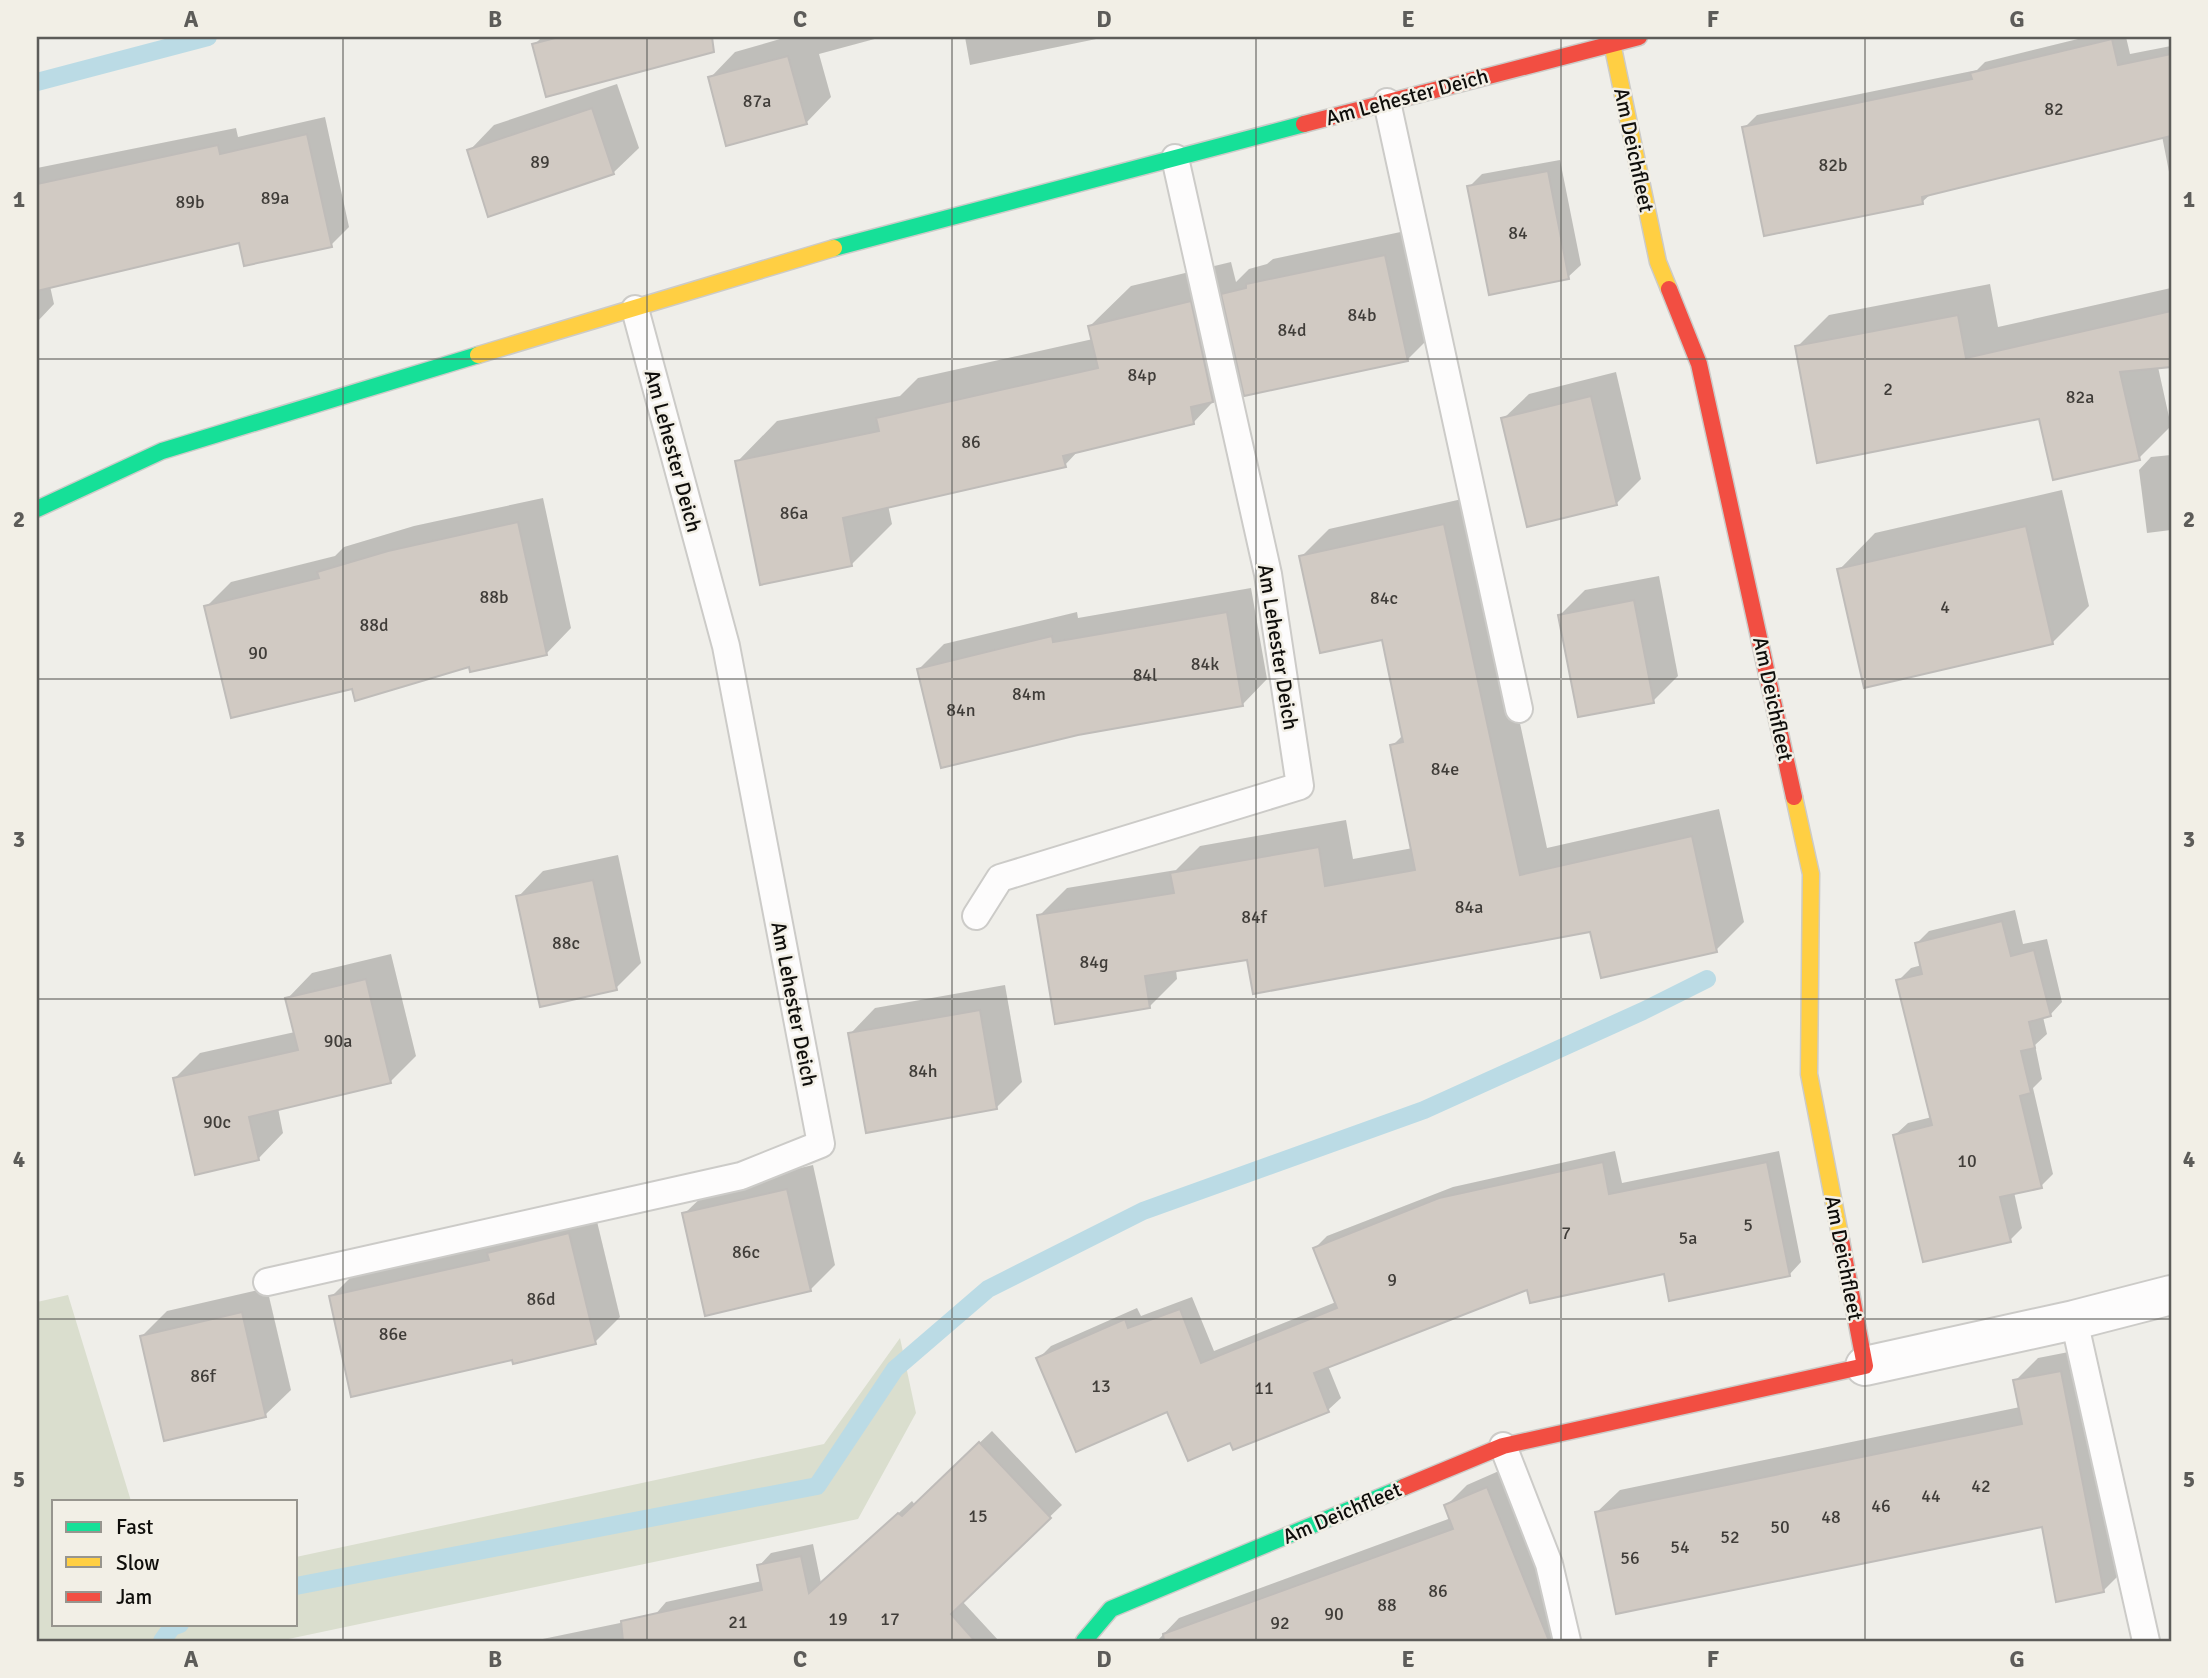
<svg xmlns="http://www.w3.org/2000/svg" width="2208" height="1678" font-family="Signika,sans-serif">
<style>
.green{fill:#dadece}
.shadow{fill:#0003}
.lines{fill:none;stroke-linecap:round;stroke-linejoin:round}
.stream{stroke:#bbdbe5;stroke-width:18}
.building{fill:#d1cac3;stroke:#bfbcb9;stroke-width:2}
.lane-casing{stroke:#cccbc8;stroke-width:30}
.street-casing{stroke:#cccbc8;stroke-width:42}
.fast-casing{stroke:#cccbc8;stroke-width:19}
.slow-casing{stroke:#cccbc8;stroke-width:19}
.jam-casing{stroke:#cccbc8;stroke-width:19}
.lane{stroke:#fdfcfc;stroke-width:26}
.street{stroke:#fdfcfc;stroke-width:38}
.fast{stroke:#16e098;stroke-width:16}
.slow{stroke:#ffcf43;stroke-width:16}
.jam{stroke:#f24e42;stroke-width:16}
.grid{fill:none;stroke:#5d5c59;stroke-width:2;stroke-opacity:0.55}
.labels{text-anchor:middle;stroke-width:5;stroke-linejoin:round;paint-order:stroke}
.number-label{font-size:18px;fill:#403d39}
.street-label{font-size:21px;fill:#0f0e0b;stroke:#f2efe6}
.neatline{fill:none;stroke:#5d5c59;stroke-width:2.5}
.grid-label{font-size:23px;text-anchor:middle;font-weight:bold;fill:#5d5c59}
</style>
<rect width="100%" height="100%" fill="#efeee9"/>
<polygon class="green" points="68,1295 131,1501 54,1501 54,1624 296,1624 296,1557 824,1444 900,1338 916,1413 858,1519 279,1641 37,1641 37,1302"/>
<g class="shadow">
<polygon points="542,37 659,37 662,46 534,45"/>
<polygon points="787,37 882,37 819,54 831,97 806,123 710,78 735,52"/>
<polygon points="965,37 1106,37 970,65"/>
<polygon points="2086,37 2126,37 2130,54 2171,46 2171,182 2162,136 1932,193 1922,202 1744,128 1757,115 1977,70 1985,62"/>
<polygon points="617,84 639,148 613,173 469,151 494,125"/>
<polygon points="325,117 349,227 331,245 240,241 50,286 54,304 37,322 37,168 236,128 238,137"/>
<polygon points="1560,160 1581,265 1568,277 1469,187 1482,174"/>
<polygon points="1410,230 1432,335 1407,360 1241,372 1193,423 1079,450 1065,465 888,505 892,524 852,564 737,462 777,421 900,396 918,378 1093,339 1090,326 1131,286 1231,262 1236,282 1249,269 1267,264 1273,259"/>
<polygon points="1990,284 1998,327 2171,288 2171,364 2158,367 2171,426 2139,458 2041,417 1797,347 1829,315"/>
<polygon points="1616,372 1641,479 1616,504 1503,419 1529,394"/>
<polygon points="2171,455 2171,530 2147,533 2139,470 2151,457"/>
<polygon points="2062,490 2089,606 2052,643 1839,570 1875,533"/>
<polygon points="1471,497 1547,848 1719,809 1744,922 1716,950 1592,930 1248,958 1176,970 1177,979 1149,1007 1039,916 1067,888 1176,870 1200,846 1346,820 1353,859 1413,848 1392,746 1403,735 1383,638 1301,557 1329,529"/>
<polygon points="543,498 571,628 546,654 353,687 206,607 231,582 335,556 344,547 414,526"/>
<polygon points="1659,576 1678,676 1653,701 1560,615 1585,590"/>
<polygon points="1251,588 1267,679 1242,705 919,669 944,644 1077,612 1078,618"/>
<polygon points="618,855 641,963 616,988 518,897 543,871"/>
<polygon points="2015,910 2023,944 2047,939 2062,1002 2050,1015 2043,1017 2047,1034 2035,1045 2042,1079 2033,1088 2053,1174 2041,1186 2014,1192 2022,1228 2010,1240 1895,1135 1908,1123 1932,1117 1898,981 1911,968 1922,965 1917,943 1929,931"/>
<polygon points="391,954 416,1056 390,1082 278,1108 283,1133 258,1159 175,1078 200,1053 295,1032 287,999 312,973"/>
<polygon points="1005,985 1022,1082 996,1108 850,1034 875,1008"/>
<polygon points="1615,1151 1622,1183 1779,1151 1801,1262 1789,1275 1665,1272 1528,1288 1328,1366 1341,1398 1328,1410 1234,1448 1231,1441 1168,1410 1038,1359 1051,1346 1137,1308 1141,1316 1192,1297 1214,1351 1336,1302 1315,1248 1327,1236 1453,1187"/>
<polygon points="813,1165 835,1265 810,1290 684,1214 710,1189"/>
<polygon points="594,1209 620,1317 595,1342 331,1297 356,1272"/>
<polygon points="267,1288 291,1390 265,1415 142,1336 167,1311"/>
<polygon points="2084,1349 2126,1568 2103,1591 2043,1525 1597,1512 1620,1490 2020,1407 2015,1381 2038,1358"/>
<polygon points="992,1431 1062,1505 962,1601 999,1641 533,1641 654,1616 666,1602 762,1581 759,1566 771,1553 813,1544 821,1583 912,1501 915,1505"/>
<polygon points="1508,1467 1568,1641 1497,1641 1494,1625 1449,1641 1152,1641 1158,1640 1179,1618 1451,1518 1446,1506 1467,1485"/>
</g>
<g class="lines">
<g class="stream">
<polyline points="37,82 208,37"/>
<polyline points="296,1586 817,1486 895,1369 988,1289 1143,1211 1424,1110 1643,1011 1707,979"/>
<polyline points="162,1641 172,1627 180,1624"/>
</g>
</g>
<g class="building">
<polygon points="559,37 712,37 714,52 546,97 532,44"/>
<polygon points="2112,39 2118,65 2171,54 2171,136 1922,197 1923,204 1764,236 1742,127 1972,79 1970,73"/>
<polygon points="788,56 807,124 726,146 708,77"/>
<polygon points="592,108 614,174 488,217 467,150"/>
<polygon points="307,134 332,247 244,266 239,243 37,291 37,184 218,145 220,154"/>
<polygon points="1548,171 1569,279 1489,295 1467,186"/>
<polygon points="1385,255 1408,361 1244,396 1221,294 1246,288 1246,284"/>
<polygon points="1191,301 1213,402 1191,407 1194,424 1063,456 1066,467 843,518 852,566 760,585 735,461 879,431 876,418 1098,368 1088,326"/>
<polygon points="2171,311 2171,367 2120,372 2140,460 2053,480 2039,419 1817,463 1795,346 1958,315 1966,358"/>
<polygon points="1591,396 1617,505 1527,527 1501,418"/>
<polygon points="518,522 547,655 470,672 469,667 355,701 352,689 231,718 204,606 319,578 317,572 388,551"/>
<polygon points="1444,524 1520,875 1692,836 1717,952 1601,978 1590,932 1253,994 1247,960 1145,976 1150,1008 1055,1024 1037,915 1174,893 1170,873 1319,847 1325,886 1415,870 1390,745 1403,742 1382,640 1320,653 1299,556"/>
<polygon points="2026,526 2053,644 1864,688 1837,569"/>
<polygon points="1634,600 1654,703 1578,717 1558,615"/>
<polygon points="1227,612 1243,706 1078,735 941,768 917,669 1052,636 1053,642"/>
<polygon points="593,880 617,990 540,1007 516,896"/>
<polygon points="2002,921 2011,956 2034,950 2051,1016 2029,1022 2035,1048 2021,1051 2031,1093 2020,1096 2042,1188 2000,1197 2011,1242 1923,1262 1893,1135 1932,1125 1896,980 1922,974 1915,943"/>
<polygon points="366,979 391,1083 249,1117 259,1160 195,1175 173,1078 298,1050 285,998"/>
<polygon points="980,1010 997,1109 866,1133 848,1033"/>
<polygon points="1603,1162 1609,1194 1767,1162 1790,1276 1669,1301 1664,1274 1530,1303 1527,1290 1314,1373 1329,1412 1233,1450 1230,1443 1188,1461 1167,1412 1076,1452 1036,1358 1125,1319 1128,1328 1180,1309 1201,1363 1337,1308 1313,1248 1439,1198"/>
<polygon points="787,1189 811,1291 705,1316 682,1213"/>
<polygon points="569,1233 596,1344 513,1364 512,1360 351,1397 329,1296 489,1260 487,1253"/>
<polygon points="242,1312 266,1417 164,1441 140,1336"/>
<polygon points="2061,1371 2104,1592 2056,1602 2042,1527 1616,1614 1595,1512 2022,1424 2013,1380"/>
<polygon points="979,1442 1051,1518 951,1614 975,1641 623,1641 621,1621 762,1590 757,1565 801,1556 809,1593 898,1513 902,1516"/>
<polygon points="1487,1487 1549,1641 1164,1641 1163,1634 1453,1529 1444,1505"/>
</g>
<g class="lines">
<g class="lane-casing">
<g id="lane">
<polyline points="1387,102 1519,709"/>
<polyline points="976,916 1000,878 1300,786 1268,574 1175,158"/>
<polyline points="267,1282 741,1176 821,1144 726,646 635,309"/>
<polyline points="2074,1320 2146,1641"/>
<polyline points="1503,1446 1549,1564 1567,1641"/>
</g>
</g>
<g class="street-casing">
<polyline id="street" points="1865,1366 2074,1320 2171,1295"/>
</g>
<g class="fast-casing">
<g id="fast">
<polyline points="834,248 1304,124"/>
<polyline points="37,509 162,451 478,355"/>
<polyline points="1084,1641 1111,1609 1404,1487"/>
</g>
</g>
<g class="slow-casing">
<g id="slow">
<polyline points="1612,43 1658,262 1669,289"/>
<polyline points="478,355 834,248"/>
<polyline points="1794,797 1811,874 1809,1074 1841,1240"/>
</g>
</g>
<g class="jam-casing">
<g id="jam">
<polyline points="1304,124 1639,37"/>
<polyline points="1669,289 1699,364 1794,797"/>
<polyline points="1404,1487 1503,1446 1865,1366 1841,1240"/>
</g>
</g>
<use href="#lane" class="lane"/>
<use href="#street" class="street"/>
<use href="#fast" class="fast"/>
<use href="#slow" class="slow"/>
<use href="#jam" class="jam"/>
</g>
<path class="grid" d="M343,37V1641M647,37V1641M952,37V1641M1256,37V1641M1561,37V1641M1865,37V1641M37,359H2171M37,679H2171M37,999H2171M37,1319H2171"/>
<g class="labels">
<g class="number-label">
<text x="757" y="107">87a</text>
<text x="2054" y="115">82</text>
<text x="540" y="168">89</text>
<text x="1833" y="171">82b</text>
<text x="275" y="204">89a</text>
<text x="190" y="208">89b</text>
<text x="1518" y="239">84</text>
<text x="1362" y="321">84b</text>
<text x="1292" y="336">84d</text>
<text x="1142" y="381">84p</text>
<text x="1888" y="395">2</text>
<text x="2080" y="403">82a</text>
<text x="971" y="448">86</text>
<text x="794" y="519">86a</text>
<text x="494" y="603">88b</text>
<text x="1384" y="604">84c</text>
<text x="1945" y="613">4</text>
<text x="374" y="631">88d</text>
<text x="258" y="659">90</text>
<text x="1205" y="670">84k</text>
<text x="1145" y="681">84l</text>
<text x="1029" y="700">84m</text>
<text x="961" y="716">84n</text>
<text x="1445" y="775">84e</text>
<text x="1469" y="913">84a</text>
<text x="1254" y="923">84f</text>
<text x="566" y="949">88c</text>
<text x="1094" y="968">84g</text>
<text x="338" y="1047">90a</text>
<text x="923" y="1077">84h</text>
<text x="217" y="1128">90c</text>
<text x="1967" y="1167">10</text>
<text x="1748" y="1231">5</text>
<text x="1566" y="1239">7</text>
<text x="1688" y="1244">5a</text>
<text x="746" y="1258">86c</text>
<text x="1392" y="1286">9</text>
<text x="541" y="1305">86d</text>
<text x="393" y="1340">86e</text>
<text x="203" y="1382">86f</text>
<text x="1101" y="1392">13</text>
<text x="1264" y="1394">11</text>
<text x="1981" y="1492">42</text>
<text x="1931" y="1502">44</text>
<text x="1881" y="1512">46</text>
<text x="978" y="1522">15</text>
<text x="1831" y="1523">48</text>
<text x="1780" y="1533">50</text>
<text x="1730" y="1543">52</text>
<text x="1680" y="1553">54</text>
<text x="1630" y="1564">56</text>
<text x="1438" y="1597">86</text>
<text x="1387" y="1611">88</text>
<text x="1334" y="1620">90</text>
<text x="838" y="1625">19</text>
<text x="890" y="1625">17</text>
<text x="738" y="1628">21</text>
<text x="1280" y="1629">92</text>
</g>
<g class="street-label">
<text transform="translate(1407 97) rotate(-15)" y="7">Am Lehester Deich</text>
<text transform="translate(1634 150) rotate(78)" y="7">Am Deichfleet</text>
<text transform="translate(673 451) rotate(75)" y="7">Am Lehester Deich</text>
<text transform="translate(1278 647) rotate(81)" y="7">Am Lehester Deich</text>
<text transform="translate(1773 699) rotate(78)" y="7">Am Deichfleet</text>
<text transform="translate(794 1004) rotate(79)" y="7">Am Lehester Deich</text>
<text transform="translate(1844 1258) rotate(79)" y="7">Am Deichfleet</text>
<text transform="translate(1342 1513) rotate(-23)" y="7">Am Deichfleet</text>
</g>
</g>
<rect width="2208" height="1678" fill="none" stroke="#f2efe6" stroke-width="77"/>
<rect x="52" y="1500" width="245" height="126" fill="#f2efe6" stroke="#97958e" stroke-width="2"/>
<rect x="66" y="1522" width="35" height="10" fill="#16e098" stroke="#97958e" stroke-width="2"/>
<text x="116" y="1534" font-size="21" fill="#0f0e0b">Fast</text>
<rect x="66" y="1557" width="35" height="10" fill="#ffcf43" stroke="#97958e" stroke-width="2"/>
<text x="116" y="1570" font-size="21" fill="#0f0e0b">Slow</text>
<rect x="66" y="1592" width="35" height="10" fill="#f24e42" stroke="#97958e" stroke-width="2"/>
<text x="116" y="1604" font-size="21" fill="#0f0e0b">Jam</text>
<rect x="38" y="38" width="2132" height="1602" class="neatline"/>
<g class="grid-label">
<text x="191" y="27">A</text>
<text x="495" y="27">B</text>
<text x="800" y="27">C</text>
<text x="1104" y="27">D</text>
<text x="1408" y="27">E</text>
<text x="1713" y="27">F</text>
<text x="2017" y="27">G</text>
<text x="19" y="207">1</text>
<text x="2189" y="207">1</text>
<text x="19" y="527">2</text>
<text x="2189" y="527">2</text>
<text x="19" y="847">3</text>
<text x="2189" y="847">3</text>
<text x="19" y="1167">4</text>
<text x="2189" y="1167">4</text>
<text x="19" y="1487">5</text>
<text x="2189" y="1487">5</text>
<text x="191" y="1667">A</text>
<text x="495" y="1667">B</text>
<text x="800" y="1667">C</text>
<text x="1104" y="1667">D</text>
<text x="1408" y="1667">E</text>
<text x="1713" y="1667">F</text>
<text x="2017" y="1667">G</text>
</g>
</svg>
